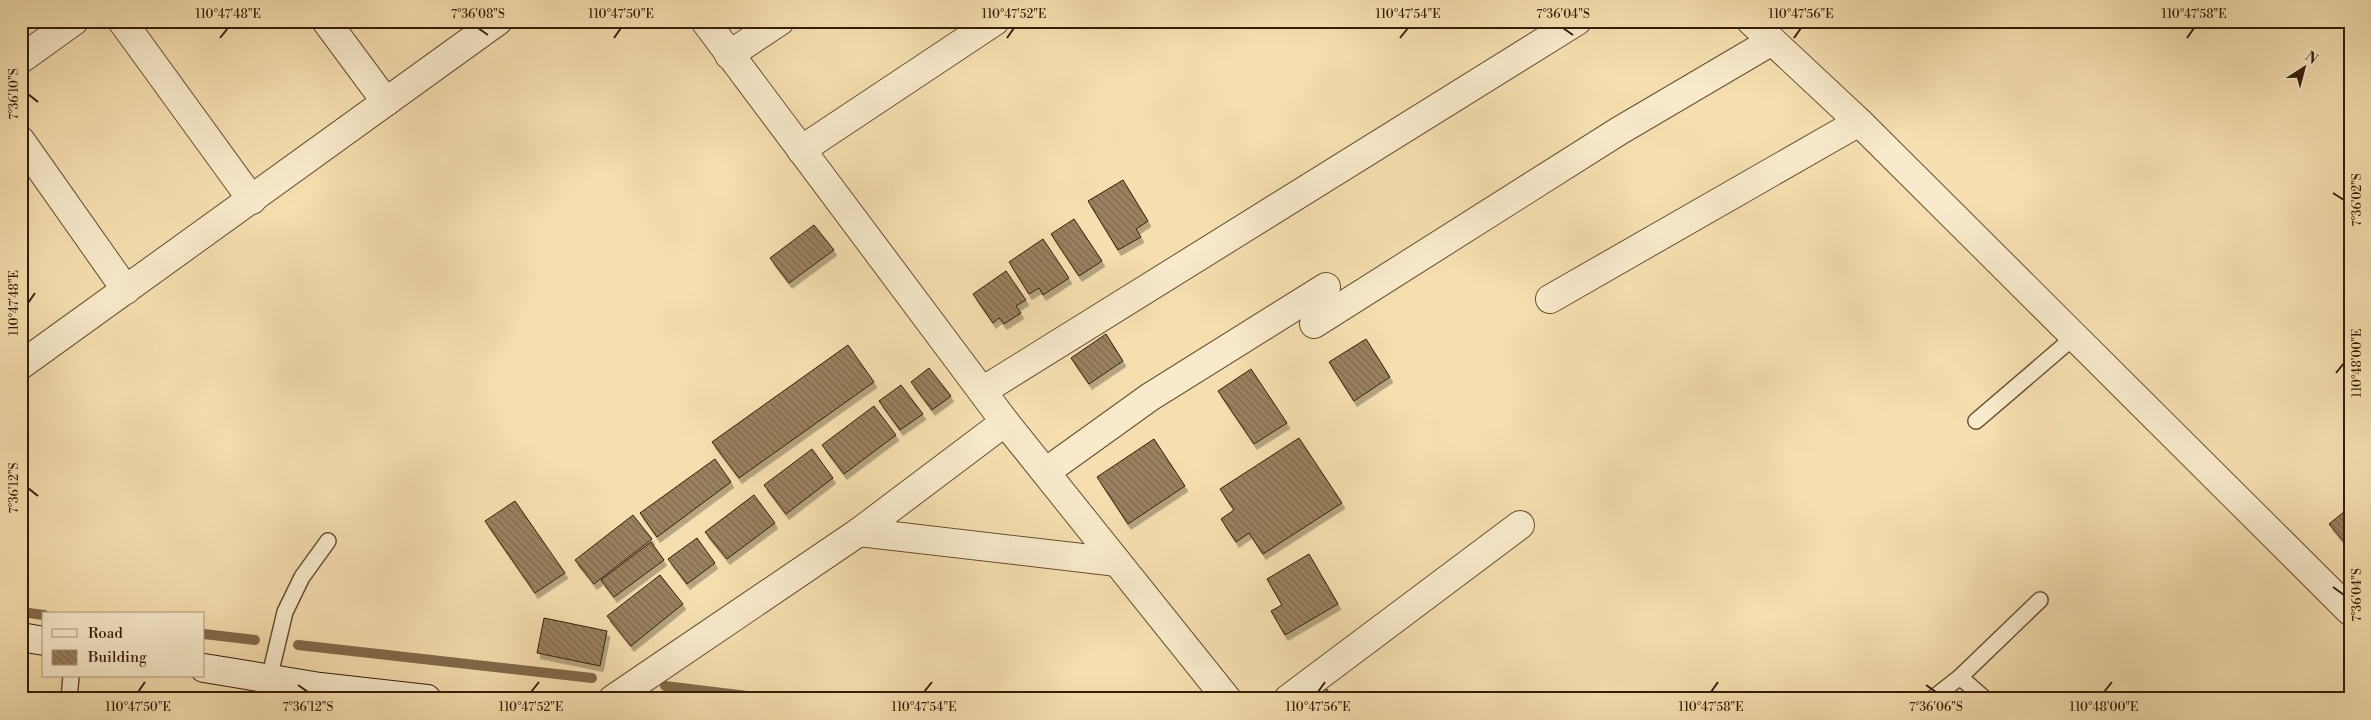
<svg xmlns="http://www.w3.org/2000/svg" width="2371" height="720" font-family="'Libre Bodoni',serif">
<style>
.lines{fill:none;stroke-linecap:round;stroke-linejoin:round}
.stream{stroke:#826a4b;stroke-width:10}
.building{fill:url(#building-back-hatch);stroke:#371e09;filter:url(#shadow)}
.lane-casing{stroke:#664e32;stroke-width:18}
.street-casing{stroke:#664e32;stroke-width:30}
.secondary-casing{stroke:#371e09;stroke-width:30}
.lane{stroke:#f8eacb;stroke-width:15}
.street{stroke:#f8eacb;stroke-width:28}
.secondary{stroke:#f8eacb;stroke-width:28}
.ticks{fill:none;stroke:#371e09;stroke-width:2}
.neatline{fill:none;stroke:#371e09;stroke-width:2}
.ticks-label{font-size:12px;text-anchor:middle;fill:#371e09}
</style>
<defs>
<pattern id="building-back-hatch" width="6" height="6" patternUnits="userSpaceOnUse" patternTransform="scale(1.25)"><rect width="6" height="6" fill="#9a825f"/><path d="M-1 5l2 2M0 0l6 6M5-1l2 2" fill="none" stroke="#7e6a4d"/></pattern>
<filter id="shadow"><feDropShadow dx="3" dy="5.5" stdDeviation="0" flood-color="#0004"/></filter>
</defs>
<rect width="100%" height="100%" fill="#f5dfaf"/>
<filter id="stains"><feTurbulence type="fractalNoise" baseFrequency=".004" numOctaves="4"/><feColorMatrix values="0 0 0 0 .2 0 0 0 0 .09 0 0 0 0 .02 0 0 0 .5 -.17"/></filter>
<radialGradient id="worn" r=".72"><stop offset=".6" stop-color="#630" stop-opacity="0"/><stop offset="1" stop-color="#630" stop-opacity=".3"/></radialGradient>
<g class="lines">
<g class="stream">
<polyline points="21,612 44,615"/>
<polyline points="204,634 255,640"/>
<polyline points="298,645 592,678"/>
<polyline points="665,686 773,699"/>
</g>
</g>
<g class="building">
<polygon points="1123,180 1148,221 1136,229 1141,237 1118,250 1088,201"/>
<polygon points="1074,219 1102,261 1079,276 1051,234"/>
<polygon points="814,225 834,250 789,283 770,258"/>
<polygon points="1043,239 1069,278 1043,295 1039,288 1029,294 1009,262"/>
<polygon points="1006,271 1026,300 1016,306 1021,313 1004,324 999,318 993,323 973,294"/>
<polygon points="1106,334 1123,361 1089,384 1071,358"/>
<polygon points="1366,339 1390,377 1354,401 1329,362"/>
<polygon points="848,345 874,382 739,478 712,442"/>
<polygon points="929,368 951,396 932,410 911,382"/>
<polygon points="1251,369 1287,423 1254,444 1218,391"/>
<polygon points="901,385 923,414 900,430 879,401"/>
<polygon points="874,406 896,435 844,474 822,445"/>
<polygon points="1299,438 1342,503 1263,554 1249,533 1236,542 1221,519 1234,510 1220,489"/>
<polygon points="1154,439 1185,486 1128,524 1097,477"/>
<polygon points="812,449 833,478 786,514 764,485"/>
<polygon points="715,459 731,482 657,537 640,513"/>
<polygon points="754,495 775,523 727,559 705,532"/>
<polygon points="515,501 565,573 535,593 485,521"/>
<polygon points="2350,507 2350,549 2329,524"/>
<polygon points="633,515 652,539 594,584 575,560"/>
<polygon points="697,538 715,563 687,584 668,559"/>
<polygon points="651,542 664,560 614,597 601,580"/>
<polygon points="1309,554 1338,604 1285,635 1271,611 1282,605 1267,579"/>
<polygon points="660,575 683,604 631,646 607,616"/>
<polygon points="544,618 607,631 600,666 537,653"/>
<polygon points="1325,687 1335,699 1311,699"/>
</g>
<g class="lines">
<g class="lane-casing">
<g id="lane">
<polyline points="1976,421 2074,337"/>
<polyline points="1960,677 1985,699"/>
<polyline points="269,679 285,612 302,577 328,541"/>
<polyline points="69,699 71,676"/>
<polyline points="1932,699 1960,677 2040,600"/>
</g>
</g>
<g class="street-casing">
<g id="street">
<polyline points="122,21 252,200"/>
<polyline points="326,21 386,102"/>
<polyline points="705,21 1005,422 1227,699"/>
<polyline points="1751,21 1859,122 2350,611"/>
<polyline points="729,55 780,21"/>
<polyline points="21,59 74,21"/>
<polyline points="21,141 126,290"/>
<polyline points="801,150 995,21"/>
<polyline points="1550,299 1859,122"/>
<polyline points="1314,324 1619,131 1772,41"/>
<polyline points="21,365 498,21"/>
<polyline points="984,390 1577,21"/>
<polyline points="1047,471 1150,397 1326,287"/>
<polyline points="859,532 1117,562"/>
<polyline points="613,699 859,532 1005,422"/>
<polyline points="1288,699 1520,525"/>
</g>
</g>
<g class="secondary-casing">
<g id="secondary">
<polyline points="21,637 44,641"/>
<polyline points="204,668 320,687 427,699"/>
</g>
</g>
<use href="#lane" class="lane"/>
<use href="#street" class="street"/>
<use href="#secondary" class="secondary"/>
</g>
<path class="ticks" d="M478,28L488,35M1563,28L1573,35M220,38L228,28M614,38L621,28M1007,38L1014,28M1400,38L1408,28M1794,38L1801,28M2187,38L2194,28M28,94L38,102M2333,193L2344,200M28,303L35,293M2336,373L2344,363M28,488L38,496M2333,587L2344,595M298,685L308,692M1926,685L1936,692M138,692L145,682M531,692L539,682M924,692L932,682M1318,692L1325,682M1711,692L1718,682M2104,692L2112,682"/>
<rect width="2371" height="720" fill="none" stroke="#f5dfaf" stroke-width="55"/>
<rect x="42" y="612" width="162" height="65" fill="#f8eacb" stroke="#ab987d"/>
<rect x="52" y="629" width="25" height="8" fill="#f8eacb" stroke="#ab987d"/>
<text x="88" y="638" font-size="15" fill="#371e09">Road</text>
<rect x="52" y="650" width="25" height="15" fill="url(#building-back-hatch)" stroke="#ab987d"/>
<text x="88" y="662" font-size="15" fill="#371e09">Building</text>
<g transform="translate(2304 68) rotate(36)" stroke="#f8eacb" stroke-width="4" paint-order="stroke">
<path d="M0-4L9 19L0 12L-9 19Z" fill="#371e09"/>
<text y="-8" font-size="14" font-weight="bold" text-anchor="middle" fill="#371e09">N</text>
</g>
<rect x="28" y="28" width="2316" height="664" class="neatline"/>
<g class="ticks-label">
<text x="228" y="18">110°47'48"E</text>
<text x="478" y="18">7°36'08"S</text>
<text x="621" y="18">110°47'50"E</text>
<text x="1014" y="18">110°47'52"E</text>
<text x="1408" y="18">110°47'54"E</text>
<text x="1563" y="18">7°36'04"S</text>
<text x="1801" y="18">110°47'56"E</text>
<text x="2194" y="18">110°47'58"E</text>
<text transform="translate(14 94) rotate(-90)" y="4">7°36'10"S</text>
<text transform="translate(2357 200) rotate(-90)" y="4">7°36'02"S</text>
<text transform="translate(14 303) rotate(-90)" y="4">110°47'48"E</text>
<text transform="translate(2357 363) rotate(-90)" y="4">110°48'00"E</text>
<text transform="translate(14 488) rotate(-90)" y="4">7°36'12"S</text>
<text transform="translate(2357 595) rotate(-90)" y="4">7°36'04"S</text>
<text x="138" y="711">110°47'50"E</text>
<text x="308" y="711">7°36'12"S</text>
<text x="531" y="711">110°47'52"E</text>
<text x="924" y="711">110°47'54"E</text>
<text x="1318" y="711">110°47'56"E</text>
<text x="1711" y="711">110°47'58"E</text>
<text x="1936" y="711">7°36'06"S</text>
<text x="2104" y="711">110°48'00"E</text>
</g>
<rect width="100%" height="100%" filter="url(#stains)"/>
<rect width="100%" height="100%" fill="url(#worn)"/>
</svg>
